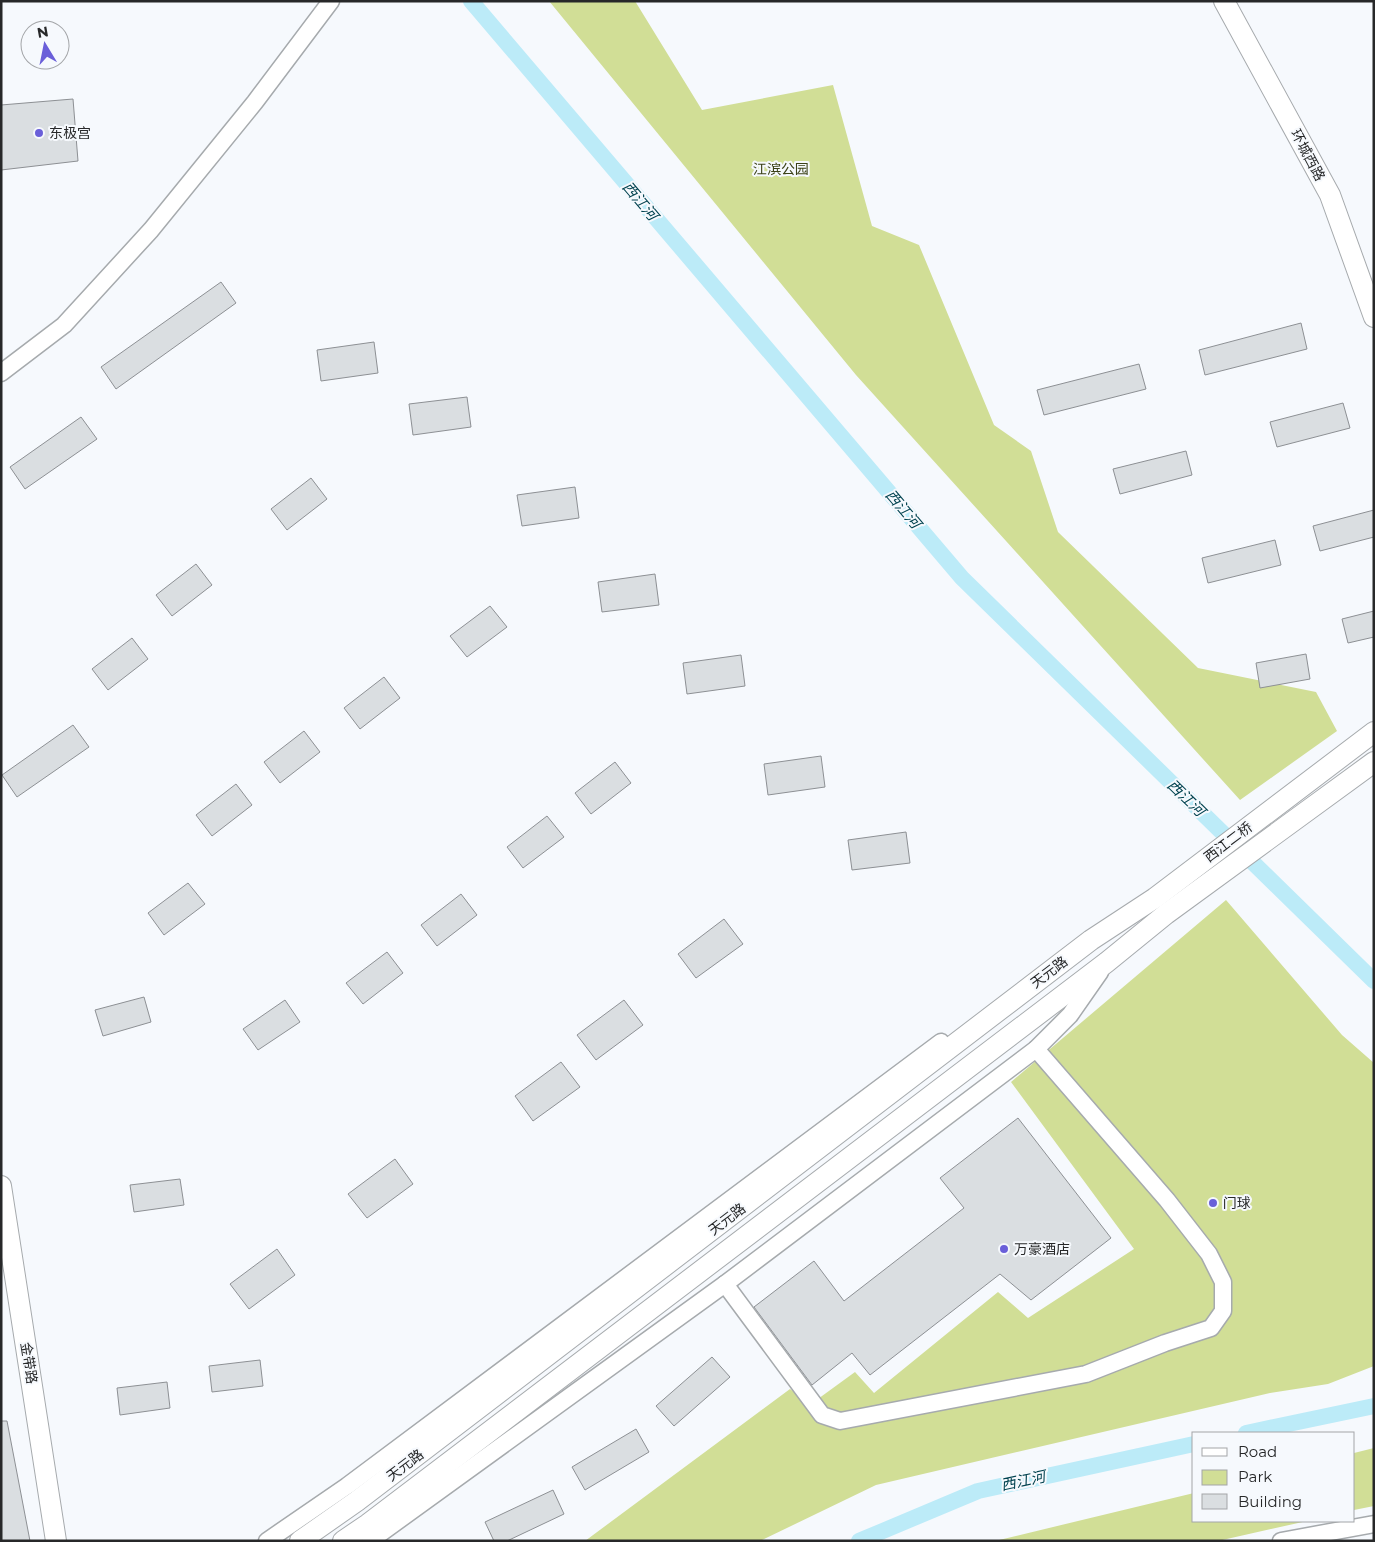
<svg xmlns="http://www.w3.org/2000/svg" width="1375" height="1542" font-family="Montserrat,'Noto Sans SC',sans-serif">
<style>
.green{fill:#d1de96}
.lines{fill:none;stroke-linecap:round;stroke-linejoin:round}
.canal{stroke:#bcebf8;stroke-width:16}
.building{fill:#dadee1;stroke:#8d9094}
.minor-casing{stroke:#a6aaad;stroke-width:19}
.major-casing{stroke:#a6aaad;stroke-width:22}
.minor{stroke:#fff;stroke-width:16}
.major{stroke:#fff;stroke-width:20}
.poi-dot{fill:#6a5fd9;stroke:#f6f9fd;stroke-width:2}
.labels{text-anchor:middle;stroke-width:4;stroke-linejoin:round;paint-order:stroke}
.poi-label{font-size:14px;fill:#272829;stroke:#f6f9fd;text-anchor:start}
.street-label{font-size:14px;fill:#272829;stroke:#f6f9fd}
.park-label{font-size:14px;fill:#3b4117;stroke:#f6f9fd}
.water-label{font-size:15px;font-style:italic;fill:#00424f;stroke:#f6f9fd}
</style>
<rect width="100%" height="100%" fill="#f6f9fd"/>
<g class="green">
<polygon points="549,1 635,1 702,110 833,85 872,226 919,245 994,425 1031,451 1058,532 1198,668 1316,692 1337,731 1240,800 856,375"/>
<polygon points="1226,900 1342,1035 1374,1063 1374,1366 1328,1384 1270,1393 876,1485 760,1541 585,1541 790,1389 811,1404 855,1372 874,1393 998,1292 1028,1318 1134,1249 1011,1082"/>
<polygon points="1374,1448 1374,1506 1354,1510 1354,1453"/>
<polygon points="1194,1493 1194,1521 1307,1521 1218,1541 995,1541"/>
</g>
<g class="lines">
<g class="canal">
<polyline points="471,1 962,578 1374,981"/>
<polyline points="1246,1433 1374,1406"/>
<polyline points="859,1541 978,1491 1194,1444"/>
</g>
</g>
<g class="building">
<polygon points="73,99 78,161 1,170 1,105"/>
<polygon points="221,282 236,303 116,389 101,367"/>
<polygon points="1301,323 1307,349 1205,375 1199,350"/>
<polygon points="374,342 378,373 321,381 317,350"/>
<polygon points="1139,364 1146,389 1044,415 1037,390"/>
<polygon points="467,397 471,427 413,435 409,404"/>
<polygon points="1343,403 1350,428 1277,447 1270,422"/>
<polygon points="81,417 97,439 25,489 10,467"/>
<polygon points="1186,451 1192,475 1120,494 1113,469"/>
<polygon points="311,478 327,499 287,530 271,509"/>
<polygon points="575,487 579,518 522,526 517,495"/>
<polygon points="1374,510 1374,537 1320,551 1313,526"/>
<polygon points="1275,540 1281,565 1208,583 1202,558"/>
<polygon points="196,564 212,585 172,616 156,595"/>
<polygon points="655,574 659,605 602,612 598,582"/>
<polygon points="490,606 507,627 467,657 450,636"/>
<polygon points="1374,611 1374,637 1348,643 1342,619"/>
<polygon points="132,638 148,659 108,690 92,669"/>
<polygon points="1306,654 1310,679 1260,688 1256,663"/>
<polygon points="741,655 745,686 687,694 683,663"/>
<polygon points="384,677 400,698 360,729 344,708"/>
<polygon points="73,725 89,747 17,797 2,775"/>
<polygon points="304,731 320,752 280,783 264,762"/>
<polygon points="821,756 825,787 768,795 764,764"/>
<polygon points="615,762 631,783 591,814 575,793"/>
<polygon points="236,784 252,805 212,836 196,815"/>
<polygon points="547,816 564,837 523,868 507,847"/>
<polygon points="906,832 910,863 852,870 848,840"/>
<polygon points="188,883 205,904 164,935 148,913"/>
<polygon points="461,894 477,915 437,946 421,925"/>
<polygon points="724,919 743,944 696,978 678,954"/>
<polygon points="387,952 403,973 363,1004 346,983"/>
<polygon points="144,997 151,1022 103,1036 95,1010"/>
<polygon points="285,1000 300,1022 258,1050 243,1029"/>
<polygon points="624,1000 643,1025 596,1060 577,1035"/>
<polygon points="561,1062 580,1087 533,1121 515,1096"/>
<polygon points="1018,1118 1111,1238 1031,1300 1000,1274 870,1375 852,1353 812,1385 754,1307 814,1261 844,1301 964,1208 940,1178"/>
<polygon points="395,1159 413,1184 367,1218 348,1194"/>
<polygon points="180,1179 184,1205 134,1212 130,1185"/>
<polygon points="277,1249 295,1275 249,1309 230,1284"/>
<polygon points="712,1357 730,1377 674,1426 656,1406"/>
<polygon points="260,1360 263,1386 212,1392 209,1366"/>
<polygon points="167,1382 170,1408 120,1415 117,1388"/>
<polygon points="1,1421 7,1421 30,1541 1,1541"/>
<polygon points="636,1429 649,1452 585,1490 572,1467"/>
<polygon points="553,1490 564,1514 507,1541 494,1541 485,1522"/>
</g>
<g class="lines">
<g class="minor-casing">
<g id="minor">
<polyline points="1,373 64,325 151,230 255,102 331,1"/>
<polyline points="725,1284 822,1415 840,1421 1086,1374 1165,1343 1211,1328 1223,1311 1223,1282 1209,1254 1167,1200 1036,1049"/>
<polyline points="267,1541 347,1486 941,1042"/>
<polyline points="370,1541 725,1284 1036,1049 1070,1015 1100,972"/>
<polyline points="1281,1541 1374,1524"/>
</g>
</g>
<g class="major-casing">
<g id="major">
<polyline points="1224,1 1330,195 1374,317"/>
<polyline points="1,1186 56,1541"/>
<polyline points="300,1541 357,1501 1091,940 1155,898 1374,732"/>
<polyline points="343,1541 368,1524 1107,962 1166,914 1374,762"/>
</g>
</g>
<use href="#minor" class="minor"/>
<use href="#major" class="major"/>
</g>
<g class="poi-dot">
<circle cx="39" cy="133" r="5"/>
<circle cx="1213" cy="1203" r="5"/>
<circle cx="1004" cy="1249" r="5"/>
</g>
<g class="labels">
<g class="poi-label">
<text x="49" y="138">东极宫</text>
<text x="1223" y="1208">门球</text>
<text x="1014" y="1254">万豪酒店</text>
</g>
<g class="street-label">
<text transform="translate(1308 155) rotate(62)" y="5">环城西路</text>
<text transform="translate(1228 842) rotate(-37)" y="5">西江二桥</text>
<text transform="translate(1049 972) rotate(-37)" y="5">天元路</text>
<text transform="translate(727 1219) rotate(-37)" y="5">天元路</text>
<text transform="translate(29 1363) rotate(81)" y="5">金带路</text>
<text transform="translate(405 1465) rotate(-37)" y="5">天元路</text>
</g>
<g class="park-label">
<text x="781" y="174">江滨公园</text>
</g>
<g class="water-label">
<text transform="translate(640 201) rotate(50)" y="5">西江河</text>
<text transform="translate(903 509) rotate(50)" y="5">西江河</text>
<text transform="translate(1186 798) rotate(44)" y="5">西江河</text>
<text transform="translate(1023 1481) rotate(-12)" y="5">西江河</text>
</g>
</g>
<rect width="1375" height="1542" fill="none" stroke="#272829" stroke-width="5"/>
<rect x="1192" y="1432" width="162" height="90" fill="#f6f9fd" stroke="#a3a5a8"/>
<rect x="1202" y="1448" width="25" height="8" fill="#ffffff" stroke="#a3a5a8"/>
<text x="1238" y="1457" font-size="15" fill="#272829">Road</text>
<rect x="1202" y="1470" width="25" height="15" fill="#d1de96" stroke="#a3a5a8"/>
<text x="1238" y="1482" font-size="15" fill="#272829">Park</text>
<rect x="1202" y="1494" width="25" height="15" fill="#dadee1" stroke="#a3a5a8"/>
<text x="1238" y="1507" font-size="15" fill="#272829">Building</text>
<g transform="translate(45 45) rotate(350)"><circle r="24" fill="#f6f9fd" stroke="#a3a5a8"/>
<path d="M0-4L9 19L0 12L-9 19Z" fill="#6a5fd9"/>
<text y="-8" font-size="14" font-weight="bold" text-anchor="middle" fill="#272829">N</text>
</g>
</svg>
